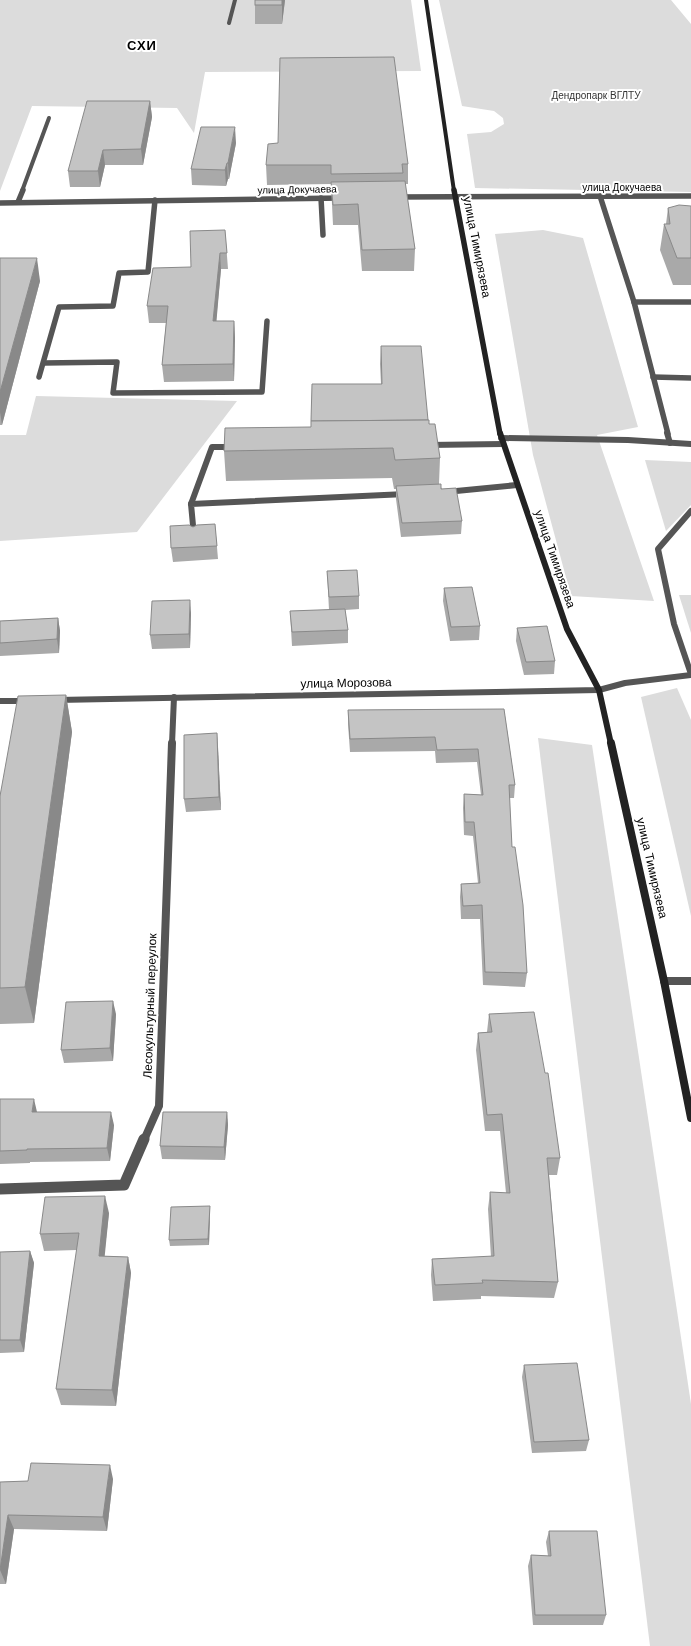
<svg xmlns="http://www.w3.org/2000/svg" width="691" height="1646" font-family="Helvetica,sans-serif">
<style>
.green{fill:#dcdcdc}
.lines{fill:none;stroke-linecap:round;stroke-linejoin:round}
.service-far3{stroke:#555;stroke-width:4}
.service-far2{stroke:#555;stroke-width:5.5}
.service-far1{stroke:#555;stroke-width:6}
.service{stroke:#555;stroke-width:8}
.minor-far3{stroke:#555;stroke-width:5.5}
.minor-far2{stroke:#555;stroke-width:6}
.minor-far1{stroke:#555;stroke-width:8}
.minor{stroke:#555;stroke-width:11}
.secondary-far3{stroke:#222;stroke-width:4}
.secondary-far2{stroke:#222;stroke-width:5.5}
.secondary-far1{stroke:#222;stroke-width:6}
.secondary{stroke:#222;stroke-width:8}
.wall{fill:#a9a9a9}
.shaded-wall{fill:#898989}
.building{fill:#c4c4c4;stroke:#898989}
.labels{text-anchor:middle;stroke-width:4;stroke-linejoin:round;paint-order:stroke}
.far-park-label{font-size:10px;fill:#333;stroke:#fff}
.far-street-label{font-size:10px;fill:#000;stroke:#fff}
.street-label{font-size:12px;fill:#000;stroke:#fff}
.far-district-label{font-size:13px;font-weight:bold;letter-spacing:1px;fill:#000;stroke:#fff}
</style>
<rect width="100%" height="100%" fill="#fff"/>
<g class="green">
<polygon points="0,0 411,0 421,71 205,72 194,133 177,108 32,106 0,191"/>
<polygon points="439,0 671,0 691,24 691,192 475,188 467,134 491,132 504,124 503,118 494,111 462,106"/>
<polygon points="543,230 583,238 638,427 597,435 654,601 571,596 533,455 495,234"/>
<polygon points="36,396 237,401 137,532 0,541 0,435 26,435"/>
<polygon points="645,460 691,462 691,505 666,531"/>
<polygon points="679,595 691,595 691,633"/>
<polygon points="677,688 691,720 691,916 641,697"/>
<polygon points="538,738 592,745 691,1404 691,1646 650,1646"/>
</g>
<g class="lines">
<g class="service-far3">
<polyline points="229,23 235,0"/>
<polyline points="22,191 49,118"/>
</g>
<g class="service-far2">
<polyline points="600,196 634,302 668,434"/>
<polyline points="321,198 323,235"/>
<polyline points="18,202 23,190"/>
<polyline points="634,302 691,302"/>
<polyline points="44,363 117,362 113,393 262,392 267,321"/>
<polyline points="39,377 59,307 113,306 119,273 148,272 155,200"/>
<polyline points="653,377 691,378"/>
</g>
<g class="service-far1">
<polyline points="667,433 670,443"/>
<polyline points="501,438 628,440 691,444"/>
<polyline points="428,445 503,444"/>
<polyline points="446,492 517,485"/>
<polyline points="191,504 212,447 235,447"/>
<polyline points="691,511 658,549 674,624 691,674"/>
<polyline points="194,536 191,504 406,494"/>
</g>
<polyline class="service" points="664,981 691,981"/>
<g class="minor-far3">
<polyline points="396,197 691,196"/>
<polyline points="0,203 342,198"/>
</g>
<g class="minor-far2">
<polyline points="57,700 599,690 625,683 691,675"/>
<polyline points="0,701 28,701"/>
<polyline points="172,744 174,697"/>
</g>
<polyline class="minor-far1" points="144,1140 159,1106 172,743"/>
<polyline class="minor" points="0,1189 124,1185 144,1139"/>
<polyline class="secondary-far3" points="426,0 454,191"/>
<polyline class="secondary-far2" points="454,190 500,434"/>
<polyline class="secondary-far1" points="500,433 567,629 599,690 611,744"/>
<polyline class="secondary" points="611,743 664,981 691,1118"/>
</g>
<g class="wall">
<polygon points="285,0 282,24 255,24 255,5"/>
<polygon points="150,101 152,117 143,165 105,165 100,187 70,187 68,171"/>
<polygon points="236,143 229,179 228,179 226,186 192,185 191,169"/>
<polygon points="408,164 408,184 405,184 415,249 414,271 362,271 358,225 333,225 331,184 267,185 266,165"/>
<polygon points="691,206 691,285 673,285 660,250 664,224 666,224 668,208"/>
<polygon points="225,230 228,269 221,269 216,321 234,321 235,338 234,381 164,382 162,365 166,323 149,323 147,306 191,267"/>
<polygon points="0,258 40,281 2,425 0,425"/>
<polygon points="381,346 428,420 440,458 439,484 462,521 461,534 401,537 396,499 396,489 394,489 392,478 226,481 224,451 311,427 381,384 380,364"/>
<polygon points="215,524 218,559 173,562 171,548 193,527"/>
<polygon points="327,571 359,596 359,609 345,610 348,630 348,643 292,646 290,611 329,610"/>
<polygon points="444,588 480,626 479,640 450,641 443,601"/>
<polygon points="191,613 190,648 152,649 150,635"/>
<polygon points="58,618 60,631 59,653 0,656 0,621"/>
<polygon points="517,628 555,661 554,674 524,675 516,641"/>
<polygon points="66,695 72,732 34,1023 0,1024 0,796"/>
<polygon points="504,709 515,785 514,798 509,798 512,847 527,973 525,987 483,985 480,919 461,919 460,897 461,884 478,883 473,836 464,835 463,808 464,794 481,795 477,762 436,763 435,751 350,752 348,724 348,710"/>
<polygon points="217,733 221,810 186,812 184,799"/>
<polygon points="116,1014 113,1061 64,1063 61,1050"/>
<polygon points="489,1014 560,1158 557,1175 549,1175 558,1282 554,1298 481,1296 481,1299 433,1301 431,1275 432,1259 491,1257 488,1209 490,1192 506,1193 500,1131 485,1131 476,1050 478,1033 487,1032"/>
<polygon points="0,1099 37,1112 114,1125 110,1161 30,1162 30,1163 0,1164"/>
<polygon points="227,1112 228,1125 225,1160 162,1159 160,1146"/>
<polygon points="210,1206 210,1212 209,1245 170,1246 169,1240"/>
<polygon points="109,1213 104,1256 128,1257 131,1273 116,1406 61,1405 56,1389 77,1250 44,1251 40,1234"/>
<polygon points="30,1251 34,1263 24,1352 0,1353 0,1252"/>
<polygon points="524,1365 589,1440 586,1451 532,1453 522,1377"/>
<polygon points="113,1479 107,1531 14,1529 6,1584 0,1584 0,1482"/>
<polygon points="549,1531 606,1615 603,1625 533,1625 528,1566 531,1555 548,1556 546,1542"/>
</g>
<g class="shaded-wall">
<polygon points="282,0 285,0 282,24"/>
<polygon points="150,101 152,117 143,165 141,149"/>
<polygon points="235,127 236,143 229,179 228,163"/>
<polygon points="103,150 105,165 100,187 98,171"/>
<polygon points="227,163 228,179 226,186 225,170"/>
<polygon points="220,253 221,269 215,338 213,321"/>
<polygon points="37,258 40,281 2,425 0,412 0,392"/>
<polygon points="234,321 235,338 234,381 233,364"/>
<polygon points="190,600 191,613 190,648 189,634"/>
<polygon points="58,618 60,631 59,653 57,639"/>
<polygon points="66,695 72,732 34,1023 25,987"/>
<polygon points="217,733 218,747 221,810 219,797"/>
<polygon points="113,1001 116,1014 113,1061 110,1048"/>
<polygon points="34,1099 37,1112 32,1112"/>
<polygon points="111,1112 114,1125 110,1161 107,1148"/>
<polygon points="227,1112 228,1125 225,1160 224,1147"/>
<polygon points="105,1196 109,1213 103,1273 99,1256"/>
<polygon points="210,1206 210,1212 209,1245 208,1239"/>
<polygon points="30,1251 34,1263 24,1352 20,1340"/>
<polygon points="128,1257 131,1273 116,1406 112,1390"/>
<polygon points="110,1465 113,1479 107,1531 103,1517"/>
<polygon points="8,1515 14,1529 6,1584 0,1570"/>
</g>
<g class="building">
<rect x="255" y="0" width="27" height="5"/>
<polygon points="394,57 408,164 402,164 403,173 331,174 331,165 266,165 268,144 278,143 280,58"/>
<polygon points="87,101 150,101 141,149 103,150 98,171 68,171"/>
<polygon points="201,127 235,127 228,163 227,163 225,170 191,169"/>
<polygon points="405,181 415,249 362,250 358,204 333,205 331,182"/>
<polygon points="679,205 691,206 691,258 677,258 664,224 670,224 668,208"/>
<polygon points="225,230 227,253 220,253 213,321 234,321 233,364 162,365 168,306 147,306 153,268 191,267 190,231"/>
<polygon points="0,258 37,258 0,392"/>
<polygon points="381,346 421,346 428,420 311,421 312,384 382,384"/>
<polygon points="429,420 429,424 435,424 440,458 395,460 393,448 224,451 225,428 311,427 311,421"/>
<polygon points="441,484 441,489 456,488 462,521 402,523 396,486"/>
<polygon points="215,524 217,546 171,548 170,526 189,525 193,527 197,525"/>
<polygon points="357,570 359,596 329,597 327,571"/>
<polygon points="472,587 480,626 451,627 444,588"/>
<polygon points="190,600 189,634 150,635 152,601"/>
<polygon points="345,609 348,630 292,632 290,611"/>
<polygon points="58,618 57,639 0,643 0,621"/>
<polygon points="547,626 555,661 526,662 517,628"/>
<polygon points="66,695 25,987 0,988 0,796 18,696"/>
<polygon points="504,709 515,785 509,785 512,847 515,847 523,905 527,973 485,972 482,905 463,906 461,884 480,883 474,822 465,822 464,794 483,795 478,749 437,750 435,737 350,739 348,710"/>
<polygon points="217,733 219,797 184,799 184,735"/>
<polygon points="113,1001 110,1048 61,1050 66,1002"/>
<polygon points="534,1012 545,1073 548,1073 560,1158 547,1158 558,1282 482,1280 483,1283 435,1285 432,1259 494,1256 490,1192 510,1193 502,1114 487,1115 478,1033 492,1032 489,1014"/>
<polygon points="0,1099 34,1099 32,1112 111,1112 107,1148 27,1149 27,1150 0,1151"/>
<polygon points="163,1112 227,1112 224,1147 160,1146"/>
<polygon points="105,1196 99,1256 128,1257 112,1390 56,1389 79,1233 40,1234 45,1197"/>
<polygon points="210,1206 208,1239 169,1240 171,1207"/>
<polygon points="30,1251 20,1340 0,1340 0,1252"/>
<polygon points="577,1363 589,1440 534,1442 524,1365"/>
<polygon points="31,1463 110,1465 103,1517 8,1515 0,1570 0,1482 28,1481"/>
<polygon points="549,1531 597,1531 606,1615 535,1615 531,1555 551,1556"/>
</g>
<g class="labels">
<g class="far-park-label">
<text x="596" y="99">Дендропарк ВГЛТУ</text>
</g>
<g class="far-street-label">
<text x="622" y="191">улица Докучаева</text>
<text transform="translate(297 189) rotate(-1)" y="4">улица Докучаева</text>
</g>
<g class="street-label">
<text transform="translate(477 247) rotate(79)" y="4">улица Тимирязева</text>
<text transform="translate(555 559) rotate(71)" y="4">улица Тимирязева</text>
<text transform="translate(346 683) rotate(-1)" y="4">улица Морозова</text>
<text transform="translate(652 868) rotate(77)" y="4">улица Тимирязева</text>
<text transform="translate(150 1006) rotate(-88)" y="4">Лесокультурный переулок</text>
</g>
<g class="far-district-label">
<text x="142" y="50">СХИ</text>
</g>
</g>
</svg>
